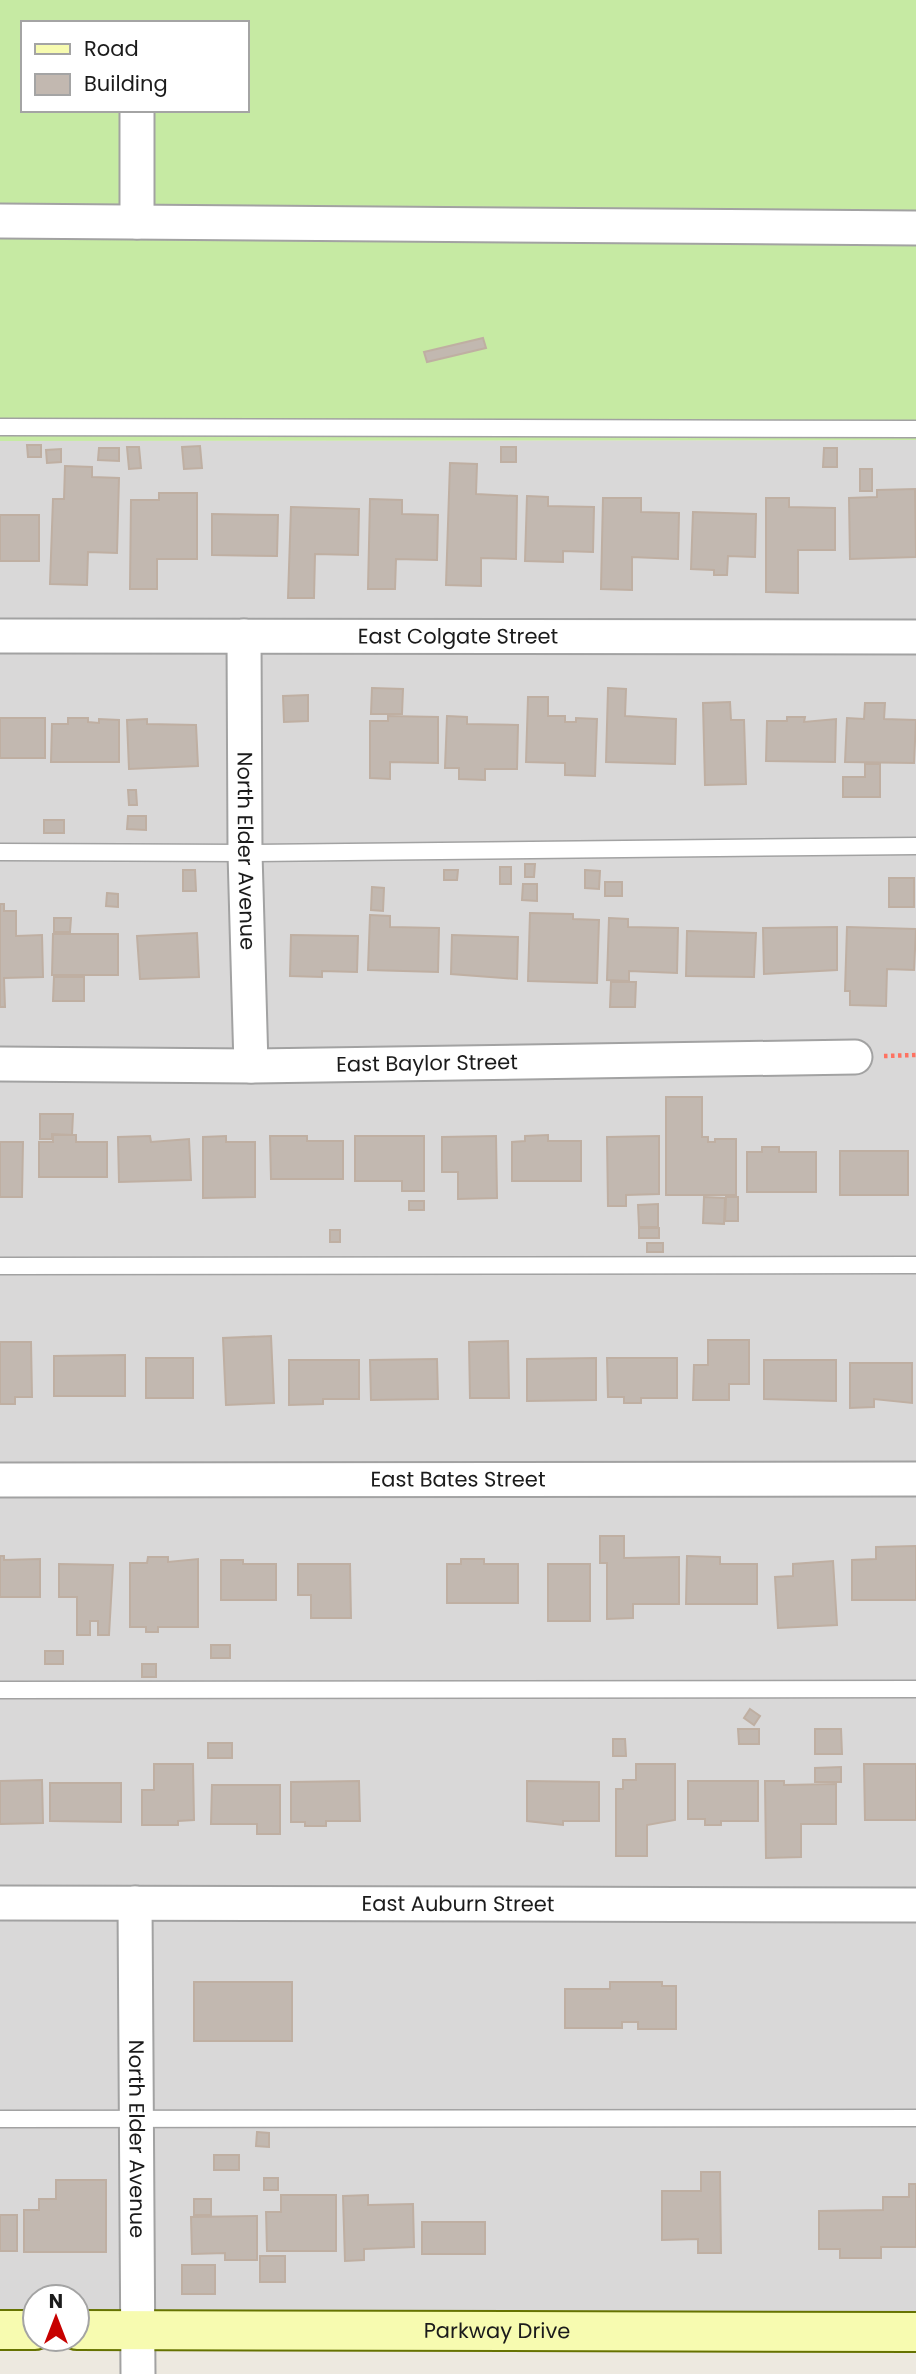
<svg xmlns="http://www.w3.org/2000/svg" width="916" height="2374" font-family="Poppins,sans-serif">
<style>
.residential{fill:#d9d8d8}
.grass{fill:#c6eaa3;fill-rule:evenodd}
.building{fill:#c2b8b0;stroke:#bfafa2;stroke-width:2}
.lines{fill:none;stroke-linecap:round;stroke-linejoin:round}
.lane-casing{stroke:#a2a2a2;stroke-width:19}
.street-casing{stroke:#a2a2a2;stroke-width:37}
.secondary-casing{stroke:#667301;stroke-width:42}
.path{stroke:#fe7261;stroke-width:4.5;stroke-dasharray:3.5 3.5;stroke-linecap:butt}
.lane{stroke:#fff;stroke-width:16}
.street{stroke:#fff;stroke-width:33}
.secondary{stroke:#f7fbb0;stroke-width:38}
.labels{text-anchor:middle;stroke-width:6;stroke-linejoin:round;paint-order:stroke}
.street-label{font-size:21px;fill:#1b1b1b;stroke:#fff}
</style>
<rect width="100%" height="100%" fill="#ede9e0"/>
<polygon class="residential" points="916,440 916,2311 77,2312 77,2297 35,2297 35,2312 0,2312 0,441"/>
<path class="grass" d="M0,0H916V440L0,441ZM23,23H247V110H23Z"/>
<g class="building">
<polygon points="483,338 486,348 427,362 424,352"/>
<polygon points="27,445 41,445 41,457 28,457"/>
<polygon points="200,446 202,468 184,469 182,447"/>
<polygon points="127,447 139,447 141,468 129,469"/>
<rect x="501" y="447" width="15" height="15"/>
<polygon points="99,448 119,448 119,461 98,460"/>
<polygon points="824,448 837,448 837,467 823,467"/>
<polygon points="61,449 61,462 47,463 46,450"/>
<polygon points="450,463 477,464 476,494 517,496 516,559 481,558 481,586 446,585"/>
<polygon points="65,466 92,467 92,477 119,478 117,553 88,552 87,585 50,584 53,499 64,499"/>
<rect x="860" y="469" width="12" height="22"/>
<polygon points="915,489 916,557 850,559 849,498 877,497 877,490"/>
<polygon points="159,493 197,493 197,559 157,559 157,589 130,589 131,500 159,500"/>
<polygon points="527,496 548,497 548,506 594,507 593,552 563,551 563,562 525,561"/>
<polygon points="603,498 641,498 641,512 679,513 678,559 632,557 632,590 601,589"/>
<polygon points="766,498 789,498 789,507 835,508 835,550 798,550 798,593 766,592"/>
<polygon points="370,499 402,500 402,514 438,515 437,560 396,559 395,589 368,589"/>
<polygon points="291,507 359,509 358,555 315,554 314,598 288,598"/>
<polygon points="693,512 756,514 755,557 728,556 727,575 714,575 714,570 691,569"/>
<polygon points="212,514 278,515 277,556 212,555"/>
<rect x="0" y="515" width="39" height="46"/>
<polygon points="372,688 403,689 402,714 371,714"/>
<polygon points="608,688 626,689 625,716 676,719 675,764 606,762"/>
<polygon points="308,695 308,721 284,722 283,696"/>
<polygon points="528,697 548,697 548,716 565,716 565,722 576,722 576,718 597,719 595,776 565,775 565,763 526,762"/>
<polygon points="730,702 731,720 744,720 746,784 705,785 703,703"/>
<polygon points="865,703 885,703 884,719 916,720 914,763 845,762 847,718 864,719"/>
<polygon points="388,716 438,717 438,763 390,762 390,779 370,778 370,721 388,721"/>
<polygon points="447,716 467,717 467,724 518,725 517,769 485,769 485,780 459,779 459,768 445,768"/>
<polygon points="787,717 805,717 804,722 836,719 835,762 766,761 767,721 787,721"/>
<rect x="0" y="718" width="45" height="40"/>
<polygon points="68,718 88,718 88,722 99,723 99,719 119,720 119,762 51,762 52,724 68,724"/>
<polygon points="147,719 147,724 196,725 198,766 129,769 127,720"/>
<polygon points="865,764 880,764 880,797 843,797 843,777 865,777"/>
<polygon points="128,790 136,790 137,805 129,805"/>
<polygon points="128,816 146,816 146,830 127,829"/>
<rect x="44" y="820" width="20" height="13"/>
<polygon points="525,864 535,864 534,877 525,877"/>
<rect x="500" y="867" width="11" height="17"/>
<polygon points="183,870 195,870 196,891 183,891"/>
<polygon points="444,870 458,870 457,880 444,880"/>
<polygon points="585,870 600,871 599,889 585,888"/>
<rect x="889" y="878" width="25" height="29"/>
<rect x="605" y="882" width="17" height="14"/>
<polygon points="523,884 537,884 537,901 522,900"/>
<polygon points="372,887 384,888 383,911 371,910"/>
<polygon points="107,893 118,894 118,907 106,906"/>
<polygon points="0,904 4,904 4,911 16,911 16,936 42,935 43,977 4,978 5,1007 0,1007"/>
<polygon points="530,913 573,914 573,919 599,920 597,983 528,981"/>
<polygon points="370,915 390,916 390,927 439,928 438,972 368,970"/>
<polygon points="54,918 71,918 70,932 54,932"/>
<polygon points="609,918 628,919 628,927 678,928 677,973 629,971 629,981 607,980"/>
<polygon points="837,927 837,970 764,974 763,928"/>
<polygon points="847,927 916,929 914,970 887,969 886,1006 850,1005 850,991 845,991"/>
<polygon points="687,931 756,933 754,977 686,976"/>
<polygon points="197,933 199,977 140,979 137,936"/>
<polygon points="53,934 118,934 118,975 52,975"/>
<polygon points="291,935 358,936 357,972 322,971 322,977 290,976"/>
<polygon points="452,935 518,937 517,979 451,974"/>
<polygon points="54,977 84,977 84,1001 53,1001"/>
<polygon points="611,982 636,982 635,1007 610,1007"/>
<polygon points="666,1097 702,1097 702,1137 708,1137 708,1142 715,1142 715,1139 736,1139 736,1195 666,1195"/>
<polygon points="40,1114 73,1114 72,1135 52,1134 52,1139 40,1139"/>
<polygon points="53,1135 76,1135 76,1142 107,1142 107,1177 39,1177 39,1142 53,1142"/>
<polygon points="548,1135 548,1141 581,1141 581,1181 512,1181 512,1142 525,1141 525,1136"/>
<polygon points="150,1136 151,1142 189,1139 191,1180 119,1182 118,1137"/>
<polygon points="226,1136 226,1142 255,1142 255,1197 203,1198 203,1137"/>
<polygon points="270,1136 307,1136 307,1141 343,1141 343,1179 271,1179"/>
<polygon points="355,1136 424,1136 424,1191 402,1191 402,1181 355,1181"/>
<polygon points="496,1136 497,1198 458,1199 458,1172 442,1172 442,1137"/>
<polygon points="659,1136 659,1194 626,1195 626,1206 608,1206 607,1137"/>
<polygon points="0,1142 23,1142 22,1197 0,1197"/>
<polygon points="762,1147 779,1147 779,1152 816,1152 816,1192 747,1192 747,1152 762,1152"/>
<rect x="840" y="1151" width="68" height="44"/>
<polygon points="704,1197 725,1198 724,1224 703,1223"/>
<polygon points="726,1197 738,1197 738,1221 725,1221"/>
<rect x="409" y="1201" width="15" height="9"/>
<polygon points="658,1204 658,1227 639,1227 638,1205"/>
<rect x="639" y="1228" width="20" height="10"/>
<rect x="330" y="1230" width="10" height="12"/>
<rect x="647" y="1243" width="16" height="9"/>
<polygon points="271,1336 274,1403 226,1405 223,1338"/>
<polygon points="708,1340 749,1340 749,1384 729,1384 729,1400 693,1400 694,1365 708,1365"/>
<polygon points="508,1341 509,1398 470,1398 469,1342"/>
<polygon points="0,1342 31,1342 32,1397 15,1397 15,1404 0,1404"/>
<polygon points="125,1355 125,1396 54,1396 54,1356"/>
<rect x="146" y="1358" width="47" height="40"/>
<polygon points="596,1358 596,1400 527,1401 527,1359"/>
<polygon points="607,1358 677,1358 677,1398 641,1398 641,1403 624,1403 624,1397 608,1397"/>
<polygon points="437,1359 438,1399 371,1400 370,1360"/>
<polygon points="289,1360 359,1360 359,1399 323,1399 323,1404 289,1405"/>
<polygon points="764,1360 836,1360 836,1401 764,1399"/>
<polygon points="850,1363 912,1363 912,1403 874,1399 874,1407 850,1408"/>
<polygon points="600,1536 624,1536 624,1558 679,1557 679,1604 633,1604 633,1618 607,1619 607,1563 600,1563"/>
<polygon points="916,1546 916,1600 852,1600 852,1560 876,1559 876,1547"/>
<polygon points="0,1556 4,1556 4,1560 40,1559 40,1597 0,1597"/>
<polygon points="687,1556 720,1557 720,1564 757,1564 757,1604 686,1604"/>
<polygon points="148,1557 168,1557 168,1562 198,1559 198,1627 158,1627 158,1632 146,1632 146,1627 130,1627 130,1563 147,1563"/>
<polygon points="461,1559 484,1559 484,1564 518,1564 518,1603 447,1603 447,1564 461,1564"/>
<polygon points="221,1560 243,1560 243,1564 276,1564 276,1600 221,1600"/>
<polygon points="833,1561 837,1625 778,1628 775,1577 793,1576 793,1564"/>
<polygon points="59,1564 113,1565 109,1635 98,1635 98,1621 90,1621 90,1635 77,1635 77,1597 59,1597"/>
<polygon points="298,1564 350,1564 351,1618 311,1618 311,1595 298,1595"/>
<rect x="548" y="1564" width="42" height="57"/>
<rect x="211" y="1645" width="19" height="13"/>
<rect x="45" y="1651" width="18" height="13"/>
<rect x="142" y="1664" width="14" height="13"/>
<polygon points="750,1709 760,1716 754,1725 744,1718"/>
<polygon points="738,1729 759,1729 759,1744 739,1744"/>
<polygon points="815,1729 841,1729 842,1754 815,1754"/>
<polygon points="613,1739 625,1739 626,1756 613,1756"/>
<rect x="208" y="1743" width="24" height="15"/>
<polygon points="154,1764 193,1764 194,1820 178,1821 178,1825 142,1825 142,1790 154,1790"/>
<polygon points="636,1764 675,1764 675,1820 647,1825 647,1856 616,1856 616,1789 623,1789 623,1780 636,1780"/>
<polygon points="864,1764 916,1764 916,1820 865,1820"/>
<polygon points="841,1767 841,1782 815,1782 815,1768"/>
<polygon points="42,1780 43,1823 0,1824 0,1781"/>
<polygon points="359,1781 360,1821 326,1821 326,1826 305,1826 305,1822 291,1822 291,1782"/>
<polygon points="527,1781 599,1782 599,1821 563,1821 563,1825 527,1821"/>
<polygon points="688,1781 758,1781 758,1821 721,1821 721,1825 705,1825 705,1819 688,1819"/>
<polygon points="765,1781 784,1781 784,1785 836,1784 836,1824 801,1824 801,1857 766,1858"/>
<polygon points="50,1783 121,1783 121,1822 50,1821"/>
<polygon points="212,1785 280,1785 280,1834 257,1834 257,1824 211,1824"/>
<rect x="194" y="1982" width="98" height="59"/>
<polygon points="610,1982 662,1982 662,1986 676,1986 676,2029 638,2029 638,2022 622,2022 622,2028 565,2028 565,1989 610,1989"/>
<polygon points="257,2132 269,2133 269,2147 256,2146"/>
<rect x="214" y="2155" width="25" height="15"/>
<polygon points="701,2172 720,2172 721,2253 698,2253 698,2239 662,2240 662,2191 701,2191"/>
<rect x="264" y="2178" width="14" height="12"/>
<polygon points="56,2180 106,2180 106,2252 24,2252 24,2210 39,2210 39,2199 56,2199"/>
<polygon points="909,2184 916,2184 916,2247 881,2247 881,2258 840,2258 840,2249 819,2249 819,2211 883,2210 883,2197 909,2197"/>
<polygon points="281,2195 336,2195 336,2251 267,2251 266,2212 281,2212"/>
<polygon points="368,2195 368,2205 413,2204 414,2247 364,2249 364,2260 345,2261 343,2196"/>
<rect x="194" y="2199" width="17" height="16"/>
<rect x="0" y="2215" width="17" height="36"/>
<polygon points="257,2216 257,2260 225,2260 225,2253 192,2254 191,2217"/>
<rect x="422" y="2222" width="63" height="32"/>
<rect x="260" y="2256" width="25" height="26"/>
<rect x="182" y="2265" width="33" height="29"/>
</g>
<g class="lines">
<g class="lane-casing">
<g id="lane">
<polyline points="0,427 916,429"/>
<polyline points="0,852 245,853 916,846"/>
<polyline points="0,1266 916,1265"/>
<polyline points="0,1690 916,1689"/>
<polyline points="0,2119 916,2118"/>
</g>
</g>
<g class="street-casing">
<g id="street">
<polyline points="137,110 137,222"/>
<polyline points="0,221 916,228"/>
<path id="s1" d="M0,636L916,637"/>
<path id="s2" d="M244,636L245,853L251,1066"/>
<path id="s3" d="M0,1064L251,1066L855,1057"/>
<path id="s4" d="M0,1480L916,1479"/>
<path id="s5" d="M0,1903L916,1905"/>
<path id="s6" d="M135,1903L138,2374"/>
</g>
</g>
<g class="secondary-casing">
<g id="secondary">
<polyline points="0,2330 35,2330"/>
<path id="s7" d="M77,2330L916,2332"/>
</g>
</g>
<polyline class="path" points="884,1056 916,1055"/>
<use href="#lane" class="lane"/>
<use href="#street" class="street"/>
<use href="#secondary" class="secondary"/>
</g>
<g class="labels">
<g class="street-label">
<text dy="7" stroke="none"><textPath href="#s1" startOffset="458">East Colgate Street</textPath></text>
<text dy="7" stroke="none"><textPath href="#s2" startOffset="215">North Elder Avenue</textPath></text>
<text dy="7" stroke="none"><textPath href="#s3" startOffset="427">East Baylor Street</textPath></text>
<text dy="7" stroke="none"><textPath href="#s4" startOffset="458">East Bates Street</textPath></text>
<text dy="7" stroke="none"><textPath href="#s5" startOffset="458">East Auburn Street</textPath></text>
<text dy="7" stroke="none"><textPath href="#s6" startOffset="236">North Elder Avenue</textPath></text>
<text dy="7" stroke="none"><textPath href="#s7" startOffset="420">Parkway Drive</textPath></text>
</g>
</g>
<rect x="21" y="21" width="228" height="91" fill="#ffffff" stroke="#a4a4a4" stroke-width="2"/>
<rect x="35" y="44" width="35" height="10" fill="#f7fbb0" stroke="#a4a4a4" stroke-width="2"/>
<text x="84" y="56" font-size="21" fill="#1b1b1b">Road</text>
<rect x="35" y="74" width="35" height="21" fill="#c2b8b0" stroke="#a4a4a4" stroke-width="2"/>
<text x="84" y="91" font-size="21" fill="#1b1b1b">Building</text>
<g transform="translate(56 2318)"><circle r="33" fill="#ffffff" stroke="#a4a4a4" stroke-width="2"/>
<path d="M0-5L12 26L0 18L-12 26Z" fill="#c70100"/>
<text y="-10" font-size="19" font-weight="bold" text-anchor="middle" fill="#1b1b1b">N</text>
</g>
</svg>
